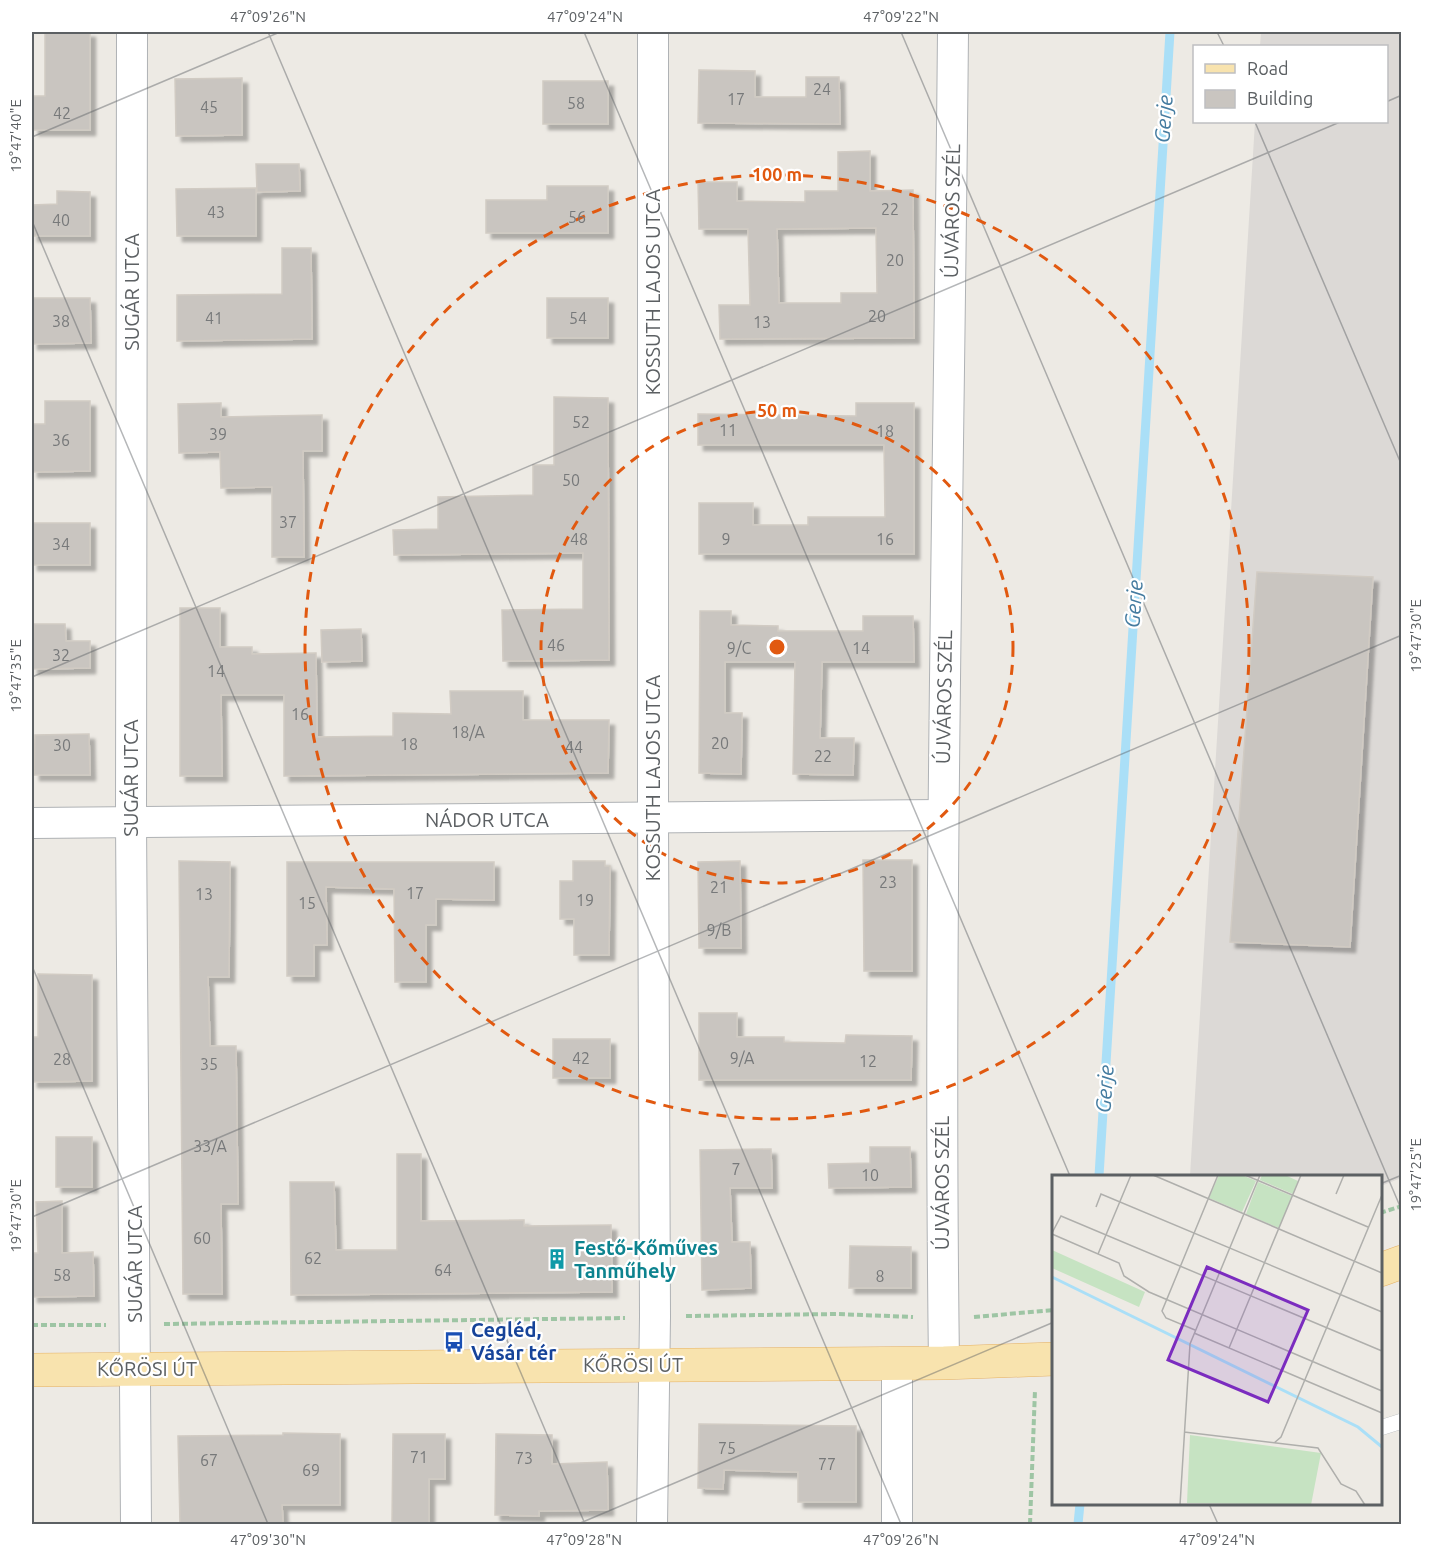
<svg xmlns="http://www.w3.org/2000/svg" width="1433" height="1556" font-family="Ubuntu,sans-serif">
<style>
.industrial{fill:#dcd9d6}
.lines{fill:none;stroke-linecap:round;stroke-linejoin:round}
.stream{stroke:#aadff7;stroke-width:9}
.building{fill:#c9c5c0;stroke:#d1cbc3;stroke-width:1.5;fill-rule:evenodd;filter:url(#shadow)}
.service-casing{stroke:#afb2b5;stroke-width:16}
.minor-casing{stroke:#afb2b5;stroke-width:32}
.primary-casing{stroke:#e5b165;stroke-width:34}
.path{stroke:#9ec5a4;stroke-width:4;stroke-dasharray:6 3;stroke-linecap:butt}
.service{stroke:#fff;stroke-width:15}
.minor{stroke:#fff;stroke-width:30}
.primary{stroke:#f8e3ae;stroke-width:33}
.ticks{fill:none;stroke:#5c6063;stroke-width:1.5;stroke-opacity:0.45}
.ring{fill:none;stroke:#e15910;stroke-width:3;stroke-dasharray:10 8}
.labels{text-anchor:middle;stroke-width:4.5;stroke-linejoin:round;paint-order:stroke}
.number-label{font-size:16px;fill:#77797a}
.street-label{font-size:20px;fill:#5c6063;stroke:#fff}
.culture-label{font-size:20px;font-weight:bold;fill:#0d838f;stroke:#fff;text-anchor:start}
.transit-label{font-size:20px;font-weight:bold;fill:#164399;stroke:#fff;text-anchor:start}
.water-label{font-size:21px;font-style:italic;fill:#457ca0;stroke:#fff}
.inset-river{fill:none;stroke:#aadff7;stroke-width:3}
.inset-road{fill:none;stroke:#afafac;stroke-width:1.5}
.view{fill:#7b2cbf;fill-opacity:0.15;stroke:#7b2cbf;stroke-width:3}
.inset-edge{fill:none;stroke:#5c6063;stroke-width:3}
.centre{fill:#e15910;stroke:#fff;stroke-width:3}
.ring-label{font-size:18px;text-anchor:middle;font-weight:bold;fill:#e15910;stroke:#fff;stroke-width:4.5;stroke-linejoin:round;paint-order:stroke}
.neatline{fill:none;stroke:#5c6063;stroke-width:2}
.ticks-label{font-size:15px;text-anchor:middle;fill:#5c6063}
</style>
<defs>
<filter id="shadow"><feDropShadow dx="5.5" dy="5.5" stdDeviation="1.5" flood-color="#0004"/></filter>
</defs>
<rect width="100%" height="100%" fill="#edeae4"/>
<polygon class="industrial" points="1261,32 1401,32 1401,1178 1381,1186 1380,1176 1190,1176 1255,122 1386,122 1386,46 1260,46"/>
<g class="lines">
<g class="stream">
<polyline points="1099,1176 1170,32"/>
<polyline points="1078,1524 1080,1504"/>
</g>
</g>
<g class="building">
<polygon points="45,32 90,32 90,130 33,130 33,96 45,96"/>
<polygon points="699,70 755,71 755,97 806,97 806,77 839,77 840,124 698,123"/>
<polygon points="242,78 242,135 176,136 175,79"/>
<rect x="543" y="81" width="65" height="43"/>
<path d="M870,151V191L913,190L914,338L720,339L719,305H750L748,229H699L698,182H737V201L805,202V191H838V152ZM876,228L877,293H841V303H779L777,229Z"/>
<polygon points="256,164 299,164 300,191 257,192"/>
<polygon points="547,186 608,186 608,233 486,233 486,200 547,200"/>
<polygon points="256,188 256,236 177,236 176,189"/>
<polygon points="57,191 90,192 90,236 32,236 32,205 57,204"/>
<polygon points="282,248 311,248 312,339 177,341 177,295 282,294"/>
<polygon points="32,298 90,298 91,343 32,344"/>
<rect x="547" y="298" width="61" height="40"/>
<polygon points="554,397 608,398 609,660 503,661 502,610 583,609 583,553 394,555 393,530 438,529 438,497 533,495 533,465 554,465"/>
<polygon points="45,401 90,401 90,471 32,472 32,424 45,424"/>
<polygon points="221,403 221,417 322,415 322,451 303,451 304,557 272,557 272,487 221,488 220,452 179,453 178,404"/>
<polygon points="856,403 914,403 914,554 699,554 699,503 753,503 753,525 808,525 808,517 885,517 884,445 698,445 698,414 856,416"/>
<rect x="32" y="523" width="58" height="42"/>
<polygon points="1257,572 1373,577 1350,947 1230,942"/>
<polygon points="180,608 220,608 220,647 252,647 252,654 316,653 317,737 393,736 393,713 451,714 450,691 523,691 523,720 609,720 608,773 284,776 284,695 221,695 222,776 180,776"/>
<polygon points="700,611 731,611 731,625 778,626 778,631 863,631 863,616 913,616 914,662 822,662 820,738 854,738 853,775 793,774 795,662 725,662 725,713 742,713 741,774 699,773"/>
<polygon points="34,624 65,624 66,641 90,641 90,668 32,669"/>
<polygon points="361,629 362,661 322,662 321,630"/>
<polygon points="89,734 90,775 34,775 35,735"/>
<polygon points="863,860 912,860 912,971 864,971"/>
<polygon points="179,861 230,862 229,977 208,977 210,1046 236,1046 238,1204 221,1204 222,1294 183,1294"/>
<polygon points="573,861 605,861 605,866 610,866 609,955 574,955 574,919 560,919 560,881 573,881"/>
<polygon points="740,861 741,948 699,948 698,862"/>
<polygon points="287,862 494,862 494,900 436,899 436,925 426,925 426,982 395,982 394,889 326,887 327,945 314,945 314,976 287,976"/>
<polygon points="38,974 92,975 92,1081 32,1082 32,1037 38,1037"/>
<polygon points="699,1013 737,1013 737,1037 784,1037 784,1042 845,1043 846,1035 912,1036 911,1080 699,1080"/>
<rect x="553" y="1039" width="57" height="39"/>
<rect x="56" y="1137" width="36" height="50"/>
<polygon points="870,1147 910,1147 911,1187 829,1188 828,1164 870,1163"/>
<polygon points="771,1149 772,1188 730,1188 732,1242 750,1242 751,1288 702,1290 700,1150"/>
<polygon points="397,1154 421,1154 421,1221 524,1220 524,1226 611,1225 612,1292 291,1295 290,1182 334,1182 336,1250 397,1250"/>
<polygon points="62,1201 62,1253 93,1252 94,1296 32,1297 32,1253 38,1253 36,1202"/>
<polygon points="850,1246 911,1247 911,1288 849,1288"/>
<polygon points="699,1424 856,1426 856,1502 798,1502 798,1472 724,1470 723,1489 698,1488"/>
<polygon points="283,1433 340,1434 340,1505 282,1505 283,1524 180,1524 178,1436 283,1435"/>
<polygon points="393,1434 445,1434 445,1479 429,1479 429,1523 392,1522"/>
<polygon points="496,1434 552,1435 552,1464 607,1462 608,1510 539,1511 539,1516 495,1515"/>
</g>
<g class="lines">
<g class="service-casing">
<polyline id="service" points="1380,1428 1402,1421"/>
</g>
<g class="minor-casing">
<g id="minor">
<polyline points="132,32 131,822 136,1524"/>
<polyline points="32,823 942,815"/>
<path d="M944,1363C938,919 949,475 953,32"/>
<polyline points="652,1524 655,1317 653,819 653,32"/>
<polyline points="897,1524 897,1363"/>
</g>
</g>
<g class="primary-casing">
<g id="primary">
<polyline points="1380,1270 1402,1262"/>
<polyline points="32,1370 944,1363 1054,1359"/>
</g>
</g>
<g class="path">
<polyline points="1380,1213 1402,1206"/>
<polyline points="686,1316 837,1314 913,1317"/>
<polyline points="974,1317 1054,1310"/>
<polyline points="164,1324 625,1318"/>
<polyline points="32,1325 106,1325"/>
<polyline points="1030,1524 1035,1390"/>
</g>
<use href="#service" class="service"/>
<use href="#minor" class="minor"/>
<use href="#primary" class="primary"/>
</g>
<path class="ticks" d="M268,32L901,1524M584,32L1070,1176M901,32L1402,1211M1217,32L1224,46M1386,102L1402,95M1255,122L1402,466M32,137L280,32M32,221L585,1524M32,677L1340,122M32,966L268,1524M1380,1184L1402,1175M32,1217L1402,635M1209,1504L1218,1524M578,1524L1054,1322"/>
<g class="ring">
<circle cx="777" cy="647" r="236"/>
<circle cx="777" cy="647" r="472"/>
</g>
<defs>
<g id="building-bare" transform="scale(1.62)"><path d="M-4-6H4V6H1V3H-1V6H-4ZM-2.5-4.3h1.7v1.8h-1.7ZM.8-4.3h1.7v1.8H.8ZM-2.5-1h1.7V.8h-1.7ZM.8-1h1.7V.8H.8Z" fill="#0f9aa8" stroke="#fff" stroke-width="2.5" paint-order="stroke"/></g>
<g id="bus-bare" transform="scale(1.62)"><path d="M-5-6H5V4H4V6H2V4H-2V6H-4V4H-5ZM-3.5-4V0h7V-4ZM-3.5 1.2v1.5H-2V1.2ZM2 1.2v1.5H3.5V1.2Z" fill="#1a4fb4" stroke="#fff" stroke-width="2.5" paint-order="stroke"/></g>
</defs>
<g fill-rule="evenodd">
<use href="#building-bare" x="557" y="1259"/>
<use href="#bus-bare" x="454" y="1342"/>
</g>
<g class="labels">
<g class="number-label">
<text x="822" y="95">24</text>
<text x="736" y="105">17</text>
<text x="576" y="109">58</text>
<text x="209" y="113">45</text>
<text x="62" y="119">42</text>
<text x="890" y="215">22</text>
<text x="216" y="218">43</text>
<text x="577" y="223">56</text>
<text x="61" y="226">40</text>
<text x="895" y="266">20</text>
<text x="877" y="322">20</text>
<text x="214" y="324">41</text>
<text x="578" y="324">54</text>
<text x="61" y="327">38</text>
<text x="762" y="328">13</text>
<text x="581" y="428">52</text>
<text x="728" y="436">11</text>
<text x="885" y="437">18</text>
<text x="218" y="440">39</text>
<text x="61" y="446">36</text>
<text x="571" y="486">50</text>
<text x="288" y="528">37</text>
<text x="579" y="545">48</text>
<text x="726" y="545">9</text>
<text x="885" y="545">16</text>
<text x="61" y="550">34</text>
<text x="556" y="651">46</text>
<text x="739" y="654">9/C</text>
<text x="861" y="654">14</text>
<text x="61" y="661">32</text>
<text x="216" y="677">14</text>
<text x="300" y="720">16</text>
<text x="468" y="738">18/A</text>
<text x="720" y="749">20</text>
<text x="409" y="750">18</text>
<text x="62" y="751">30</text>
<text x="574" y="753">44</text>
<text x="823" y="762">22</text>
<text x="888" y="888">23</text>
<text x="719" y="893">21</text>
<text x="415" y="899">17</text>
<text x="204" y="900">13</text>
<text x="585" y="906">19</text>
<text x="307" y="909">15</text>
<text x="719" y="936">9/B</text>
<text x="581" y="1064">42</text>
<text x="742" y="1064">9/A</text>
<text x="62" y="1065">28</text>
<text x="868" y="1067">12</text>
<text x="209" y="1070">35</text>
<text x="210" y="1152">33/A</text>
<text x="736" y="1175">7</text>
<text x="870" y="1181">10</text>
<text x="202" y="1244">60</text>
<text x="313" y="1264">62</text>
<text x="443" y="1276">64</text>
<text x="62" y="1281">58</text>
<text x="880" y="1282">8</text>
<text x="727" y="1454">75</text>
<text x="419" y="1463">71</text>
<text x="524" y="1464">73</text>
<text x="209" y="1466">67</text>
<text x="827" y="1470">77</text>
<text x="311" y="1476">69</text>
</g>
<g class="street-label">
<text transform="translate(952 211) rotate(-89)" y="7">ÚJVÁROS SZÉL</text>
<text transform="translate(132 292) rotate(-90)" y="7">SUGÁR UTCA</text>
<text transform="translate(653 292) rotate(-90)" y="7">KOSSUTH LAJOS UTCA</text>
<text transform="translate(944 697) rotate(-89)" y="7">ÚJVÁROS SZÉL</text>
<text transform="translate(131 778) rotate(-90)" y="7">SUGÁR UTCA</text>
<text transform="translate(653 778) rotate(-90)" y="7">KOSSUTH LAJOS UTCA</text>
<text x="487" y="827">NÁDOR UTCA</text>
<text transform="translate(942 1183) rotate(-90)" y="7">ÚJVÁROS SZÉL</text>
<text transform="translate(135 1264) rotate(-90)" y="7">SUGÁR UTCA</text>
<text x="633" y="1372">KŐRÖSI ÚT</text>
<text x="147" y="1376">KŐRÖSI ÚT</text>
</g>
<g class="culture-label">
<text x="574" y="1255">Festő-Kőműves<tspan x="574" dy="23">Tanműhely</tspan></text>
</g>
<g class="transit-label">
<text x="471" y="1337">Cegléd,<tspan x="471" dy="23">Vásár tér</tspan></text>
</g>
<g class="water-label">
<text transform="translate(1164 119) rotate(-86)" y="7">Gerje</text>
<text transform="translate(1134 604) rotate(-86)" y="7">Gerje</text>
<text transform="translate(1105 1089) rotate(-86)" y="7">Gerje</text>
</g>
</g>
<g transform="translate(1052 1175)">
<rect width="330" height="330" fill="#edeae4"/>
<path d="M167,0H190L204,6L190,37L157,23ZM210,0H233L246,6L241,19L208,5ZM206,7L240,21L227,53L194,39ZM0,75L93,117L87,132L0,93ZM138,260L269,278L259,330L135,328Z" fill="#c6e3c2"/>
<path class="inset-river" d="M0,102L306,252L330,272"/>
<path class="inset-road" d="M101,0L330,98M193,0L316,52M284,19L292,0M44,32L49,19L330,137M0,58L9,41L330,176M0,59L67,88L72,101L97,117L330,216M46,79L79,0M143,155L114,143L110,136L166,0M142,158L330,238M177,173L249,0M132,257L266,273L289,309L304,316L313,330M222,268L229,262L330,20M128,330L138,169L208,0"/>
<path class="view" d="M155,92L256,135L216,227L116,185Z"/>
<rect width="330" height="330" class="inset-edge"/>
</g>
<circle cx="777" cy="647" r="9" class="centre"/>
<g class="ring-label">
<text x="777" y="181">100 m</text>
<text x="777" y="417">50 m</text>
</g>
<rect width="1433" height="1556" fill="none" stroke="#ffffff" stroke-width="66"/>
<rect x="1193" y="45" width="195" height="78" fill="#ffffff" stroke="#bebfc1" stroke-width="1.5"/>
<rect x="1205" y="64" width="30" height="9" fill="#f8e3ae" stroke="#bebfc1" stroke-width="1.5"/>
<text x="1247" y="75" font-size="18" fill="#5c6063">Road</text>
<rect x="1205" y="90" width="30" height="18" fill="#c9c5c0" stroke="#bebfc1" stroke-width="1.5"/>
<text x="1247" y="105" font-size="18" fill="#5c6063">Building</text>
<rect x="33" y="33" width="1367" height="1490" class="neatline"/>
<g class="ticks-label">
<text x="268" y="22">47°09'26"N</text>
<text x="585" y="22">47°09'24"N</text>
<text x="901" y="22">47°09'22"N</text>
<text transform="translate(16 136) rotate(-90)" y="5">19°47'40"E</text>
<text transform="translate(1416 636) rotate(-90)" y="5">19°47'30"E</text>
<text transform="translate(16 676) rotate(-90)" y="5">19°47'35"E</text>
<text transform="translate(1416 1175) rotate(-90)" y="5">19°47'25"E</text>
<text transform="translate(16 1216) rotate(-90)" y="5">19°47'30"E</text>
<text x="268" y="1545">47°09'30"N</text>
<text x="584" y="1545">47°09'28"N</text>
<text x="901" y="1545">47°09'26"N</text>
<text x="1217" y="1545">47°09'24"N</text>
</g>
</svg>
